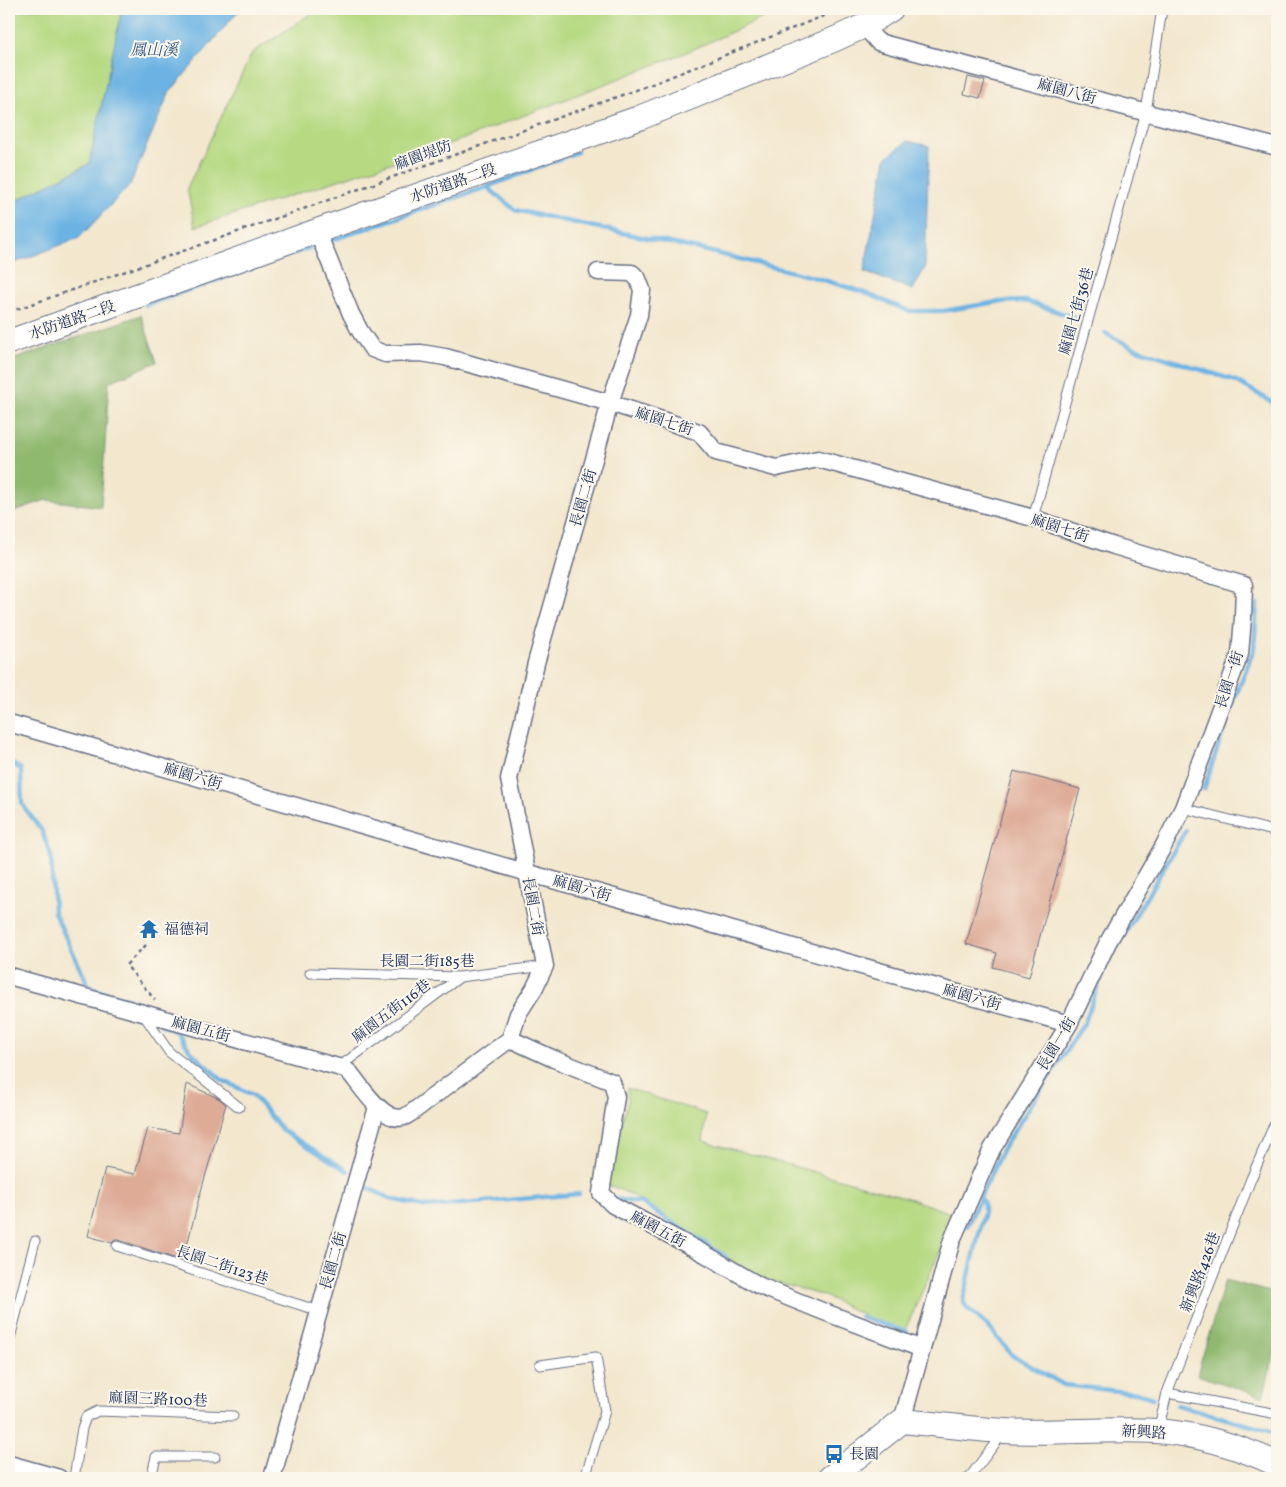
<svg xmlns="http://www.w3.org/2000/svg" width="1286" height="1487" font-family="Vollkorn,'Noto Serif TC',serif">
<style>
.green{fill:#b6d982;stroke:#688470}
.forest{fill:#90b970;stroke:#567467}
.water{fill:#6cb3e3;stroke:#4471a0}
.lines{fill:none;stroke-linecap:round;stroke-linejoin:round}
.stream{stroke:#6cb3e3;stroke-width:4.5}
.building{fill:#deab97}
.lane-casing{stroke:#676f85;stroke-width:11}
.street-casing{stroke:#676f85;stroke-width:19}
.secondary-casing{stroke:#676f85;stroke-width:26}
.path{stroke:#676f85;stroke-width:2.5;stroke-dasharray:4 4;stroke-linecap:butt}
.lane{stroke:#fff;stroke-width:9}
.street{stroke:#fff;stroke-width:16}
.secondary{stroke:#fff;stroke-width:24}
.labels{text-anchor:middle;stroke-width:4;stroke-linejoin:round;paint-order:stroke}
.street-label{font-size:15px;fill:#1b2f5e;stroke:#fbf7ec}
.poi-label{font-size:15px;fill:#1b2f5e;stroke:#fbf7ec;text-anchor:start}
.water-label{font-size:16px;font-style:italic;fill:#335786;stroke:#fbf7ec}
</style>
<rect width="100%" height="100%" fill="#fbf7ec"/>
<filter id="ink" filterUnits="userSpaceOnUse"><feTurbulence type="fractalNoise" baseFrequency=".02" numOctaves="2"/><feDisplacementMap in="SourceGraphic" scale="10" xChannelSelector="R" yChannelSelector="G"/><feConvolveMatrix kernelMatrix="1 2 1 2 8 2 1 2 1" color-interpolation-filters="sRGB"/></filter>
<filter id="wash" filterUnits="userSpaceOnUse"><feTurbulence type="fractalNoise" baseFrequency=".0096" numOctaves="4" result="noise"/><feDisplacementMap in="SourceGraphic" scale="20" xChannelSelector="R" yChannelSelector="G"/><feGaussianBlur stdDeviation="1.12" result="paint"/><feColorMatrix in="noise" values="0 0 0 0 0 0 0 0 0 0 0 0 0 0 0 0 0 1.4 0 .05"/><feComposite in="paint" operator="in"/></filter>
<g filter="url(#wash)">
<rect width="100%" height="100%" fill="#f3e7ce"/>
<g class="green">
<polygon points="9,9 122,9 89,164 9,204"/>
<polygon points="318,9 783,9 685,53 458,141 195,227 187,188 252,53"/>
<polygon points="627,1088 706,1114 703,1141 908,1198 956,1215 906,1328 899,1333 827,1297 758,1277 630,1194 604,1183 628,1101"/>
</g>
<g class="forest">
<polygon points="141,315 157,362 109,382 101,507 46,500 15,511 9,524 9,361"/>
<polygon points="1225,1280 1277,1294 1277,1345 1263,1397 1197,1375"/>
</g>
<g class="water">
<polygon points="122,9 240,9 169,93 130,185 79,238 9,265 9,204 89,164"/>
<polygon points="907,141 929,146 925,268 913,290 864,272 886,158"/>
</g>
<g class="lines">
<g class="stream">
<polyline points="897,17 911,9"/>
<polyline points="487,187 515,210 703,250 813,277 860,291 909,311 943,311 997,302 1026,301 1079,319"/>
<polyline points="326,242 487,187 577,152"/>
<polyline points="146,305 318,245"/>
<polyline points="1105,333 1134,348 1236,381 1277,405"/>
<polyline points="9,762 21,769 22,804 42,831 51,856 54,912 89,987 143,1004"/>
<polyline points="1204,789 1227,719 1254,649 1257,604"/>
<polyline points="163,1026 177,1032 192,1053 222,1080 253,1095 283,1131 348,1171"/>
<polyline points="368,1188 391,1199 427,1207 579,1194"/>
<polyline points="980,1197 984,1204 984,1212 963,1301 967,1308 987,1325 1013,1356 1064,1385 1136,1393 1153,1398"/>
<polyline points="616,1199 642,1203 726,1257"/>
<polyline points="967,1226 1003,1148 1085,1022 1104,969 1186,830"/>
<polyline points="860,1317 907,1332"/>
<polyline points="1177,1405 1277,1433"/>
</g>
</g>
<g id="blocks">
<g class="building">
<polygon points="968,77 985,81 980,98 964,94"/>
<polygon points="1014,771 1080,789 1029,977 993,967 997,953 966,944"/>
<polygon points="187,1084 218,1098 226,1104 199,1198 183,1261 119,1240 115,1240 112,1243 88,1236 105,1168 135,1174 148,1128 179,1133"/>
</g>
</g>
</g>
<g filter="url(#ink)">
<use href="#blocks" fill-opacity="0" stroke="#676f85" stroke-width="1"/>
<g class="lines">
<g class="lane-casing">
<g id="lane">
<polyline points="1033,518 1146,112 1162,9"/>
<polyline points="1183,808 1277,832"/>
<polyline points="310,973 460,977 545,966"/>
<polyline points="143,1014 169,1052 239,1107"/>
<polyline points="339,1067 460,977"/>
<polyline points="117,1246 319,1311"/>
<polyline points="9,1342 35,1241"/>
<polyline points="540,1365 596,1357 605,1411 585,1478"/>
<polyline points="1167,1393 1277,1414"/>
<polyline points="1158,1431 1167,1393 1251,1179 1274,1125"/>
<polyline points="74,1478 82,1428 86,1417 98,1411 233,1416"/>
<polyline points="151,1478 156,1457 215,1457"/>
<polyline points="969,1478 1003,1433"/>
</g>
</g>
<g class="street-casing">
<g id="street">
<polyline points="864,26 878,42 1277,147"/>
<polyline points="317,231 351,314 360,331 372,349 385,354 421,353 445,357 610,403 699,432 716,452 776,468 818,459 1033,518 1114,546 1244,585 1243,618 1240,654 1183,808 1163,847 1108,942 1069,1024 992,1149 952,1240 902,1421"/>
<polyline points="9,723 528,873 1069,1024"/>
<path d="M9,976L345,1069L350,1073C361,1086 384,1124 404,1117C407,1116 409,1114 411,1113L510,1039L518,1014L534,989L545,966L509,779L536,663L610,403L639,315L642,290L638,279L632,273L598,272"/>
<polyline points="510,1039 554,1059 612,1082 616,1097 601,1193 613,1205 705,1254 760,1286 822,1311 922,1349"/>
<polyline points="9,1464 59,1478"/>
<polyline points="272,1478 377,1107"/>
</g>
</g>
<g class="secondary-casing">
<g id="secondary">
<polyline points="9,342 317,231 639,118 833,40 864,26 891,9"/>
<path d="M830,1478L902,1421C936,1424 970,1429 1004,1431C1055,1434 1106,1428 1157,1431C1198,1434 1240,1447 1277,1464"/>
</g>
</g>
<g class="path">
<polyline points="817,9 821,17"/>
<polyline points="9,312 306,208 650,85 841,9"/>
<polyline points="146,945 126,965 155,1000"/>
</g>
<use href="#lane" class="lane"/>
<use href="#street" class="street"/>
<use href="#secondary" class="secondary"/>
</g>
</g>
<defs>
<g id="temple-bare" transform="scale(1.5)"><path d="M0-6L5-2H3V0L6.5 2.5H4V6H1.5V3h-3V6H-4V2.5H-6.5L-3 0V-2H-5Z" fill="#1f6fb2" stroke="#fbf7ec" stroke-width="2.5" paint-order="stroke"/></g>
<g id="bus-bare" transform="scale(1.5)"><path d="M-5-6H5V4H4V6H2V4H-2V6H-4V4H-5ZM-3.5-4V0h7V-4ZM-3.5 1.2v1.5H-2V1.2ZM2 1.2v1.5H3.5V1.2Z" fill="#1f6fb2" stroke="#fbf7ec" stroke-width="2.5" paint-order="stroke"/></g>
</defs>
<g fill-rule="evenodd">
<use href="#temple-bare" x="149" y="929"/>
<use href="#bus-bare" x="834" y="1454"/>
</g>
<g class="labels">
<g class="street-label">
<text transform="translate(1067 91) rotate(15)" y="5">麻園八街</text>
<text transform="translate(423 155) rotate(-20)" y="5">麻園堤防</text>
<text transform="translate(453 183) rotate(-19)" y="5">水防道路二段</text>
<text transform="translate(1076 311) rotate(-74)" y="5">麻園七街36巷</text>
<text transform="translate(72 320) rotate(-19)" y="5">水防道路二段</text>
<text transform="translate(664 421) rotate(18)" y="5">麻園七街</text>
<text transform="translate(583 498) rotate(-74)" y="5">長園二街</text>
<text transform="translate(1060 528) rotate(18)" y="5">麻園七街</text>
<text transform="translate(1229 680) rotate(-72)" y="5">長園一街</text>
<text transform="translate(193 776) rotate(16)" y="5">麻園六街</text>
<text transform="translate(582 888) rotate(16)" y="5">麻園六街</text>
<text transform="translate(533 906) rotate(80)" y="5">長園二街</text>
<text x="427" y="966">長園二街185巷</text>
<text transform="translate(972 997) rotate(16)" y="5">麻園六街</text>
<text transform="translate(391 1011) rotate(-37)" y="5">麻園五街116巷</text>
<text transform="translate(201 1029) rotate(15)" y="5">麻園五街</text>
<text transform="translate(1056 1044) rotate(-59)" y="5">長園一街</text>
<text transform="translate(658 1229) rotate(28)" y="5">麻園五街</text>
<text transform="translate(333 1261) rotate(-74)" y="5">長園二街</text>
<text transform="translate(222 1265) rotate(18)" y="5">長園二街123巷</text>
<text transform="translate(1200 1272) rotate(-69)" y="5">新興路426巷</text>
<text transform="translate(158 1399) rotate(2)" y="5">麻園三路100巷</text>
<text transform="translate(1144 1432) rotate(3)" y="5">新興路</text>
</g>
<g class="poi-label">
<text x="164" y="934">福德祠</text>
<text x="849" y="1459">長園</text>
</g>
<g class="water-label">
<text x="154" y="55">鳳山溪</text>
</g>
</g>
<rect width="1286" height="1487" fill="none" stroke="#fbf7ec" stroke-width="30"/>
</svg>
